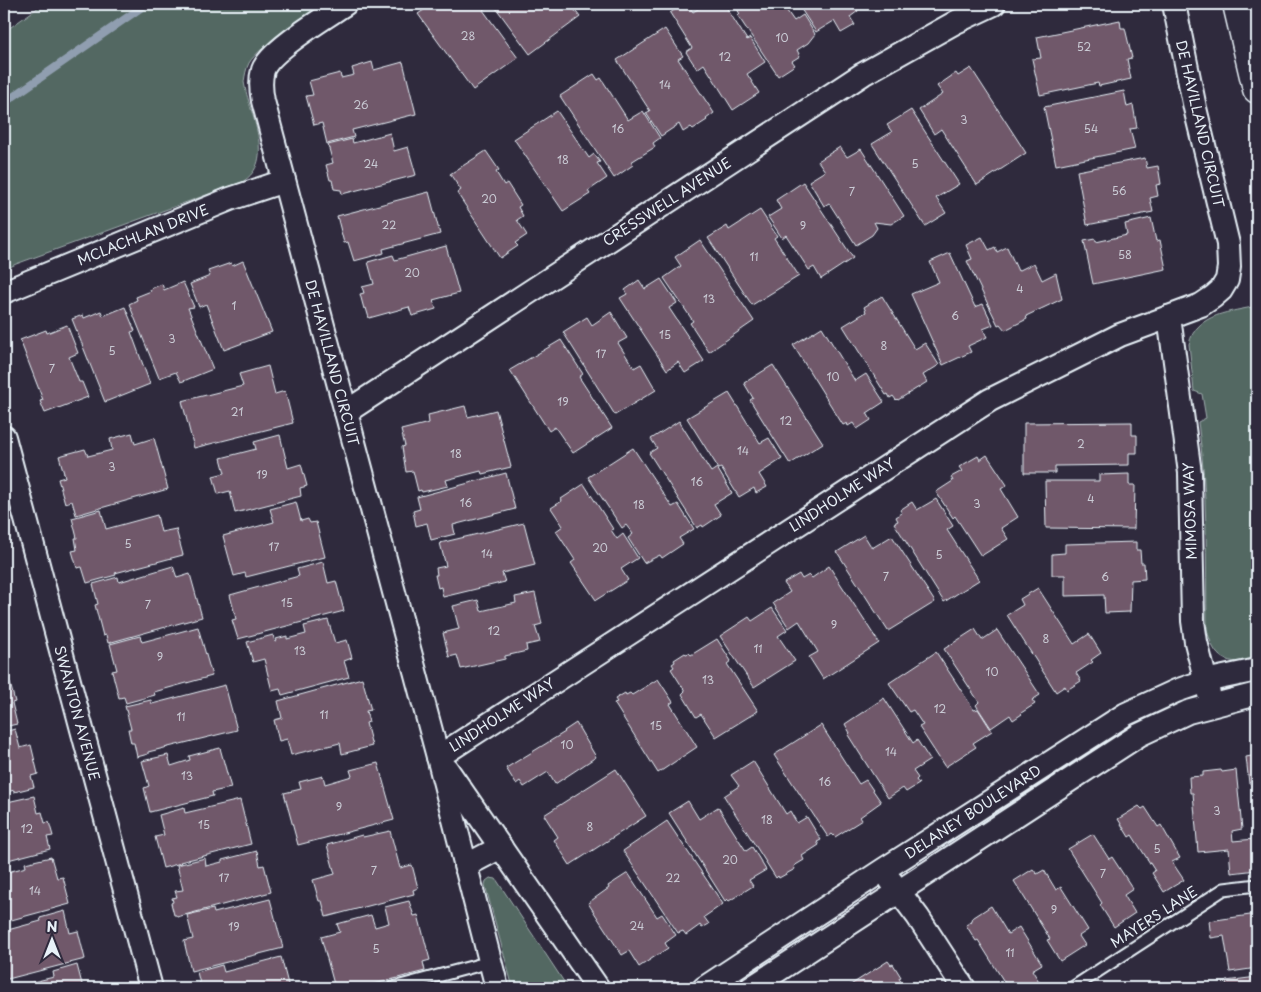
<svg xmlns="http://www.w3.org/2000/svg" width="1261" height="992" font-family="'Playpen Sans',sans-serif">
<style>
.green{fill:#536862;stroke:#9eacad}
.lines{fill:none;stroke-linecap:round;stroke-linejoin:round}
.stream{stroke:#909eb0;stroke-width:8}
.building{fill:#70596b;stroke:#e8f1f8}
.lane-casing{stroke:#e8f1f8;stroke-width:15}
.street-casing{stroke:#e8f1f8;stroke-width:26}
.highway-casing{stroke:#e8f1f8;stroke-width:31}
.lane{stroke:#2f2a3d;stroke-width:11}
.street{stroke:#2f2a3d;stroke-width:22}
.highway{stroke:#2f2a3d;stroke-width:28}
.labels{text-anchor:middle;stroke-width:4.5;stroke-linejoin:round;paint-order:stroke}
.number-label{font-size:11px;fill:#cacbd5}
.street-label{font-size:14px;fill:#e8f1f8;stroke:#2f2a3d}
</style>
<rect width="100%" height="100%" fill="#2f2a3d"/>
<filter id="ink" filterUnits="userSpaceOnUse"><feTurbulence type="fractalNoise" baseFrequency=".02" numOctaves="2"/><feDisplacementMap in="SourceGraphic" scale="10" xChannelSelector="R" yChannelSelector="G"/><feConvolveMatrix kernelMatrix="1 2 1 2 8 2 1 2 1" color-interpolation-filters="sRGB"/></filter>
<g filter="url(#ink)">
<g class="green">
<path d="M43,4H326C308,16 259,46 249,63C246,69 245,75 244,82C249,113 277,161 242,182L16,264L4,270V32Z"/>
<path d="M1257,306V660C1227,665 1214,661 1207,629C1206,560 1208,491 1198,422L1206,418L1202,394L1194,391L1189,344C1196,313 1232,312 1257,306Z"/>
<polygon points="490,878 496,879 568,988 513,988 485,885 486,881"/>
</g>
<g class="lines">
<polyline class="stream" points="4,103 142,7"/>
</g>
<g class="building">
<polygon points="429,4 491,4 483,10 518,58 473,90 418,14 431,5"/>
<polygon points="493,4 570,4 580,17 530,54"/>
<polygon points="576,4 589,4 580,10"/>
<polygon points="683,4 687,4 693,12 706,4 724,4 747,40 750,38 765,62 747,74 759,93 733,110 704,64 697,69 686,52 692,48 670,13"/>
<polygon points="734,4 782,4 794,21 803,15 815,34 808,43 797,50 800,56 792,61 795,65 778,76 738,16 740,14"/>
<polygon points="802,4 861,4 862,6 857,9 858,11 850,17 855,25 841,33 834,21 816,32 801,9 804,7"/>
<polygon points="1120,20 1121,28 1125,28 1132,58 1127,59 1131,79 1099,86 1098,83 1040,95 1032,59 1041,58 1037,37"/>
<polygon points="665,29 683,56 678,59 714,113 706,119 707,120 693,129 691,127 683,132 679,124 661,136 646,113 650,111 617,60"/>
<polygon points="372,62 374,70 403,62 416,114 352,130 354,137 327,144 322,123 314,125 306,96 313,95 309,81 340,73 341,78 354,75 352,68"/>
<polygon points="971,68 1026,153 977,185 941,129 934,134 919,110 943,94 937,86 956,73 958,76"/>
<polygon points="594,74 598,80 601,78 628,120 643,111 660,138 653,143 655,147 631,162 633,165 614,178 560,96"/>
<polygon points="1124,91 1127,107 1133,105 1137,128 1130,129 1135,149 1056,165 1044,107"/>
<polygon points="911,110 959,184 936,198 946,213 925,226 872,144 892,132 887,125"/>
<polygon points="557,111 589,158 594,154 600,162 597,163 607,178 588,191 590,194 563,211 514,139"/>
<polygon points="390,133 394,151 408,147 416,175 342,194 341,190 334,189 332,180 330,180 326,165 333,163 328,145 352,139 353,143"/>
<polygon points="840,147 847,157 861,149 904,216 891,224 874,222 877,228 872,235 856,245 829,203 824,206 809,181 825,171 818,161"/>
<polygon points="486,151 499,170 496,172 504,185 507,183 521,205 518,207 523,216 517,220 527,235 515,243 518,246 500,258 457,193 461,190 450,174"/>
<polygon points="1145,158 1147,168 1158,166 1161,184 1156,185 1158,196 1150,198 1153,212 1087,225 1077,171"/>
<polygon points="803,182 853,258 821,279 814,267 809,270 786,235 782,238 768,217 781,209 776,200"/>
<polygon points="429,192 440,234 383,249 384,253 354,261 348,242 344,243 337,216"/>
<polygon points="760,210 777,236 774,238 799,276 752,305 708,238 727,226 729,230"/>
<polygon points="1151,218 1156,241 1160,240 1166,269 1093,284 1084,241 1095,239 1096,242 1127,235 1125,224"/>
<polygon points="982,237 989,250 995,247 997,252 1007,247 1018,271 1034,263 1042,280 1056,273 1062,299 1026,316 1027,319 1005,330 1000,324 998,325 967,261 972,259 966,245"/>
<polygon points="700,240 754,321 709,352 690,323 693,321 664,278 681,266 675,257"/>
<polygon points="446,246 459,293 433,300 436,309 412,316 409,307 369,318 366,308 364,309 360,294 364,293 362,287 374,284 368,262 393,255 395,260"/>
<polygon points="950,253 975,307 983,304 993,325 983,329 987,337 968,346 971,352 943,365 911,294 939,282 930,262"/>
<polygon points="243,261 272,332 224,350 206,304 199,307 190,284 210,276 208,271 231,263 232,266"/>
<polygon points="661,279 677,303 669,308 704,361 685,373 678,362 667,370 620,298 627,294 625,290 639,280 645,289"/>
<polygon points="183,282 194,307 188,308 213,369 181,382 176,372 159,378 129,304 137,300 136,297 151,291 150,289 162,284 164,290"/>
<polygon points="882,296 915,349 925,343 939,365 923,375 927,382 898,400 897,399 896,400 893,396 890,398 888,394 886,395 843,326 866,312 864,307"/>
<polygon points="125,307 135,331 131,332 150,384 105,402 72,319 83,315 84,318 101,311 103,316"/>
<polygon points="611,312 627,338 618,343 634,368 641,364 656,390 615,415 563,332 587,317 592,325"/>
<polygon points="67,325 78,353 69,357 79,382 82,382 88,397 45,413 40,401 43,400 20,340 46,330 47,333"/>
<polygon points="822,327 855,381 866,374 884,402 867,413 871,420 857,429 853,423 848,426 847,423 843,425 793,345"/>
<polygon points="561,340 583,374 579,377 612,428 573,453 555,427 549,431 510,370"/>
<polygon points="773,365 823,443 790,464 750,400 753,398 744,383"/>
<polygon points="268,366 275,394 285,391 293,423 194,448 182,401 243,386 239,374"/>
<polygon points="729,393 760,443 769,438 782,459 759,474 767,487 756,493 754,488 739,497 721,468 719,469 687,418"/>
<polygon points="465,406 468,417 496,410 511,467 482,474 481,471 446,480 448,486 422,492 421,490 418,491 413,471 406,472 402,447 405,446 401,430 429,423 428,415"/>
<polygon points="679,421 711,472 717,468 732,493 714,504 721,515 703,527 702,525 697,528 649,453 657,448 651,439"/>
<polygon points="1132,422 1132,435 1137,435 1137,453 1129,453 1129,465 1055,466 1055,473 1024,473 1024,423"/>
<polygon points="132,433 135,444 154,438 168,489 76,515 72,501 65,503 58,479 65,477 59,456 85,449 88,456 112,450 110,439"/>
<polygon points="280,435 288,468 301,464 307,486 300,488 301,496 235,513 230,491 218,494 213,476 225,473 221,458 256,449 254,442"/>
<polygon points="633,448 672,507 678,504 694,529 679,538 683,544 662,558 660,555 644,563 628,538 633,534 626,525 622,528 588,477"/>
<polygon points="987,455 1007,485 1001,489 1018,517 1001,528 1008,539 981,556 955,516 953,518 936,492 953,481 951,477 962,471 959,467 978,456 980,460"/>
<polygon points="506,473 515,509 453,525 455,534 431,540 427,523 416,526 413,511 420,509 417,497"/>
<polygon points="1129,474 1129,485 1135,485 1134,529 1046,528 1045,481 1099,481 1099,475"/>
<polygon points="584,484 613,529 611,530 617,539 623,534 638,558 621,569 628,580 596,600 571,563 575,560 556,531 563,526 551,508 562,501 561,499"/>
<polygon points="936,499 953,526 947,530 979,580 944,602 894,523 898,521 896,517 902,513 900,510 912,502 917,510"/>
<polygon points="296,502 301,521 308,519 310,523 316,522 325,557 246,577 245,573 234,576 223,536 274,522 270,509"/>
<polygon points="101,510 106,529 157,515 161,532 176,529 183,555 115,573 116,575 87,583 82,567 77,568 72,551 77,550 75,538 77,538 72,518"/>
<polygon points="524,523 535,565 502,573 505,582 443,597 441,587 438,588 435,575 437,575 436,568 446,566 440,543"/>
<polygon points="864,535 872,548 892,536 935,602 888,631 837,552"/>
<polygon points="1136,542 1136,550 1140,550 1141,563 1144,563 1145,579 1131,580 1130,612 1105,613 1104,595 1065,596 1065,575 1052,575 1052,554 1065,553 1065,544"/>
<polygon points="323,562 328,583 336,581 344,611 238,639 232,620 236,619 230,595 299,576 297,569"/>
<polygon points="173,566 177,578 190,574 202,617 108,643 106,635 103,636 95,605 98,604 93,584 118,577 119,582"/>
<polygon points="829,566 879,643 823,679 809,657 818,652 799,621 789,628 773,603 790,592 784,583 799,574 802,579 809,575 812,578"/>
<polygon points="1038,588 1074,644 1089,634 1101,653 1091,660 1093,662 1076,673 1081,681 1067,690 1065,686 1056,692 1007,615 1023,605 1020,599"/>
<polygon points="535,593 542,624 535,626 540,642 526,645 527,651 505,656 505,659 461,669 457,655 449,657 443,633 459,629 453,606 478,600 481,611 516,603 515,597"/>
<polygon points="772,608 787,630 778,636 795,661 754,687 720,636 749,617 752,621"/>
<polygon points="328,620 335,643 347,640 352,658 344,661 349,677 282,695 280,689 272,691 264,659 253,662 247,642 273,635 275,642 277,641 276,639 287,636 287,639 306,634 304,626"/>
<polygon points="198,627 212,676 154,692 155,695 126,703 124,697 119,698 112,671 117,670 110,644 140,636 142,642"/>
<polygon points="975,629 982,640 997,630 1040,695 1032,700 1035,704 1021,713 1022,714 1013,720 1010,715 991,728 976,705 979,702 944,649"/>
<polygon points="717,639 731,661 727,664 758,711 716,737 701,714 696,717 682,694 685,691 671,669 674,667 672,664 675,662 674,660 685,653 686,654 689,653 691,655"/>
<polygon points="936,652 974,710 978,709 992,731 973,743 976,747 945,767 919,727 923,725 913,710 909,712 889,683"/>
<polygon points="362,678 371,710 366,711 369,722 366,723 372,746 342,754 340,743 291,755 287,739 279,741 274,720 282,718 278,701"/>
<polygon points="658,679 673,702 670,704 697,747 658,773 614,703 617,702 615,699 625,693 626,695 630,693 632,695"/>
<polygon points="10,683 15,702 12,703 17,724 4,727 4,685"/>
<polygon points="225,685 237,730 148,752 148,754 137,757 134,743 131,743 128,729 131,729 125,706 151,700 152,704"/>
<polygon points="884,698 913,743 917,740 930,760 913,771 918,778 916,780 919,784 906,792 903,788 888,798 848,735 850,733 845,724"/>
<polygon points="576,723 596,757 555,784 548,772 524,787 520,781 516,784 506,768 565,732 564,731"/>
<polygon points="821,725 859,784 866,780 881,802 860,817 862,820 835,837 832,834 828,837 774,755"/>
<polygon points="15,729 20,748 31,745 38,774 31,776 34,787 14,792 14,790 4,793 4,732"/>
<polygon points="220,748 231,788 212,792 213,796 150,812 144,788 149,786 142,761 168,755 171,766 190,760 189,756"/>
<polygon points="1257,755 1257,830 1251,783 1249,783 1246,757"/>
<polygon points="753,761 786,814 790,811 797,823 807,817 821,840 817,842 819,845 802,856 804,860 794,866 795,869 779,878 778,876 776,878 724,796 739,786 731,775"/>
<polygon points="378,763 394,820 298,845 284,793 301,789 299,782 323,776 325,784 352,776 350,770"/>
<polygon points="616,769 646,816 570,865 554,840 558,837 544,815"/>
<polygon points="1221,770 1222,772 1236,770 1242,829 1232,831 1233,841 1255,839 1257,870 1231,873 1229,849 1198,852 1193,793 1190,793 1189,777 1203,776 1203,772"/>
<polygon points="34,796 38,813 42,812 45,823 49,822 53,836 47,837 50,849 4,861 4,806 8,805 7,802"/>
<polygon points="240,800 251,844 180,862 181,863 163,868 155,837 164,835 159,815 184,808 185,813"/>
<polygon points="688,801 699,819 718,807 746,851 752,847 766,870 749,880 753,886 729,901 727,899 725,901 669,813"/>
<polygon points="1139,806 1142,809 1145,807 1158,827 1161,825 1180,858 1172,862 1184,880 1164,892 1152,873 1155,871 1132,835 1129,837 1118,819"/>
<polygon points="667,821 723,904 704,917 709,924 702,928 700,925 686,935 683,931 678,933 623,851"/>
<polygon points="390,831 400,868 412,865 418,888 413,890 414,894 326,917 322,901 319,901 313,880 335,874 327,845 362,835 363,837"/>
<polygon points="1093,834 1109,859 1112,857 1133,889 1124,895 1135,913 1114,927 1100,905 1102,903 1068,849"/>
<polygon points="257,851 260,866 264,865 271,892 177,917 176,915 174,915 171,903 173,902 172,898 177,897 175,891 183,890 177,865 205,858 206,866 222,862 222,860"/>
<polygon points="51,857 57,878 63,877 70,904 4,922 4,873 26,867 25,863"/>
<polygon points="1033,869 1037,874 1044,870 1056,890 1061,887 1088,930 1079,936 1085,945 1060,961 1047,940 1050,939 1014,881"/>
<polygon points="628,873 657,917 662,914 676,935 665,943 668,948 639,967 629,951 622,955 588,903 609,888 608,886"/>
<polygon points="270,899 283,948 191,971 184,941 193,939 187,915 213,909 214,913"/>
<polygon points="409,901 414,916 418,915 430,960 423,962 425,971 359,988 349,988 348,986 335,988 321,937 340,932 337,924 371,915 375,927 389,923 385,907"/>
<polygon points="991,906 1008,934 1019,927 1042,964 1032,970 1043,988 1008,988 978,940 976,941 966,925 972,921 971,919"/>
<polygon points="65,911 70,933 78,931 85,959 4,980 4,931 41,921 40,918"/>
<polygon points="1257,914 1257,968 1230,972 1224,936 1211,938 1209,921"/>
<polygon points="281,957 289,988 201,988 197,972 222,965 224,972"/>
<polygon points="888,961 891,965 893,964 901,977 899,978 901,982 899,983 903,988 851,988 849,986"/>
<polygon points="77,965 83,988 8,988 54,977 53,972"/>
<polygon points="1257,977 1257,988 1227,988 1226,981"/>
</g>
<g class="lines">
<g class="lane-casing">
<g id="lane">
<polyline points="393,988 490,962"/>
<polyline points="1072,988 1224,889 1257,885"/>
</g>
</g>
<g class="street-casing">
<g id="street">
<path d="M345,4C326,17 270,50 263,70C260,80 261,91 263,101L438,757L497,988"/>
<polyline points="4,292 230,199 284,181"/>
<polyline points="1169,317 1190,473 1193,621 1196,642 1209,694"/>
<polyline points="346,412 863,74 956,22 994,4"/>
<polyline points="4,437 151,988"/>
<polyline points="438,757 990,400 1120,335 1201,305 1213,297 1221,290 1227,280 1229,267 1228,244 1195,108 1174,4"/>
<polyline points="446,768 598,988"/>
<polyline points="465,866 501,847"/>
<polyline points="891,881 918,917 964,988"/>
<polyline points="704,988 883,870 1126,714 1176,691 1205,681 1257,670"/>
<polyline points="751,988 1139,735 1188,712 1257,694"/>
</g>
</g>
<g class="highway-casing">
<polyline id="highway" points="1237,4 1257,89"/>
</g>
<use href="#lane" class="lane"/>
<use href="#street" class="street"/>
<use href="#highway" class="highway"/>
</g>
</g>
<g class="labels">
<g class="number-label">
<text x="468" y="40">28</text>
<text x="782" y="42">10</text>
<text x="1084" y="51">52</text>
<text x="725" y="61">12</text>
<text x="665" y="89">14</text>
<text x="361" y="109">26</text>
<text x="964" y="124">3</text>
<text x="618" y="133">16</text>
<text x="1091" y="133">54</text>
<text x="563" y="164">18</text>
<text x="371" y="168">24</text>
<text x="915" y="168">5</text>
<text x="1119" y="195">56</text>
<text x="852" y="196">7</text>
<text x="489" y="203">20</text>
<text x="389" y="229">22</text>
<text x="803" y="230">9</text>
<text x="1125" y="259">58</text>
<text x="754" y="261">11</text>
<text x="412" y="277">20</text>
<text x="1020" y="293">4</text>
<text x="709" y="303">13</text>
<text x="234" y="310">1</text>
<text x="955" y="320">6</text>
<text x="665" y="339">15</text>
<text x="172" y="343">3</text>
<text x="884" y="350">8</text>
<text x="112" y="355">5</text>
<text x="601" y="358">17</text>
<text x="52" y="373">7</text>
<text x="833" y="381">10</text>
<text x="563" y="406">19</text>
<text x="237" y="416">21</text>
<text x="786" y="425">12</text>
<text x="1081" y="448">2</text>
<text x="743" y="455">14</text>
<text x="456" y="458">18</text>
<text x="112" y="471">3</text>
<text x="262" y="479">19</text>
<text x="697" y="486">16</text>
<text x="1091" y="503">4</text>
<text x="466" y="507">16</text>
<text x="977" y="508">3</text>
<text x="639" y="509">18</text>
<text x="128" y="548">5</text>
<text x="274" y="551">17</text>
<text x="600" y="552">20</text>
<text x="487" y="558">14</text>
<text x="939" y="559">5</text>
<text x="886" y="581">7</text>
<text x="1105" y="581">6</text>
<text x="287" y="607">15</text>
<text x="148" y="609">7</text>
<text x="834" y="629">9</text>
<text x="494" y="635">12</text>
<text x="1046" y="643">8</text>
<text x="758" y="653">11</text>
<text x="300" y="655">13</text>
<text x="160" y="661">9</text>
<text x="992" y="676">10</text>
<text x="708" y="684">13</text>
<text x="940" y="713">12</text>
<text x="324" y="719">11</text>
<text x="181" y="721">11</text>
<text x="656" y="730">15</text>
<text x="567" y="749">10</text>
<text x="891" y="756">14</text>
<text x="187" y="780">13</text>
<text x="825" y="786">16</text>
<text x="339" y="811">9</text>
<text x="1217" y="815">3</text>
<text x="767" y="824">18</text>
<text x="204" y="829">15</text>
<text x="590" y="831">8</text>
<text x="27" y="833">12</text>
<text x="1157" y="853">5</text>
<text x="730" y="864">20</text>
<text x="374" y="875">7</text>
<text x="1103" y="878">7</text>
<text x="224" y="882">17</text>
<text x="673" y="882">22</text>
<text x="35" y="895">14</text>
<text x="1054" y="914">9</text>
<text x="637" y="930">24</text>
<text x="234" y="931">19</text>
<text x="376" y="953">5</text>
<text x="1010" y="957">11</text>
</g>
<g class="street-label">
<text transform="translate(1200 124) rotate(77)" y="5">DE HAVILLAND CIRCUIT</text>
<text transform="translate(667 202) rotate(-33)" y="5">CRESSWELL AVENUE</text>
<text transform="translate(143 235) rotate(-22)" y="5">MCLACHLAN DRIVE</text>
<text transform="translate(332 363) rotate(75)" y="5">DE HAVILLAND CIRCUIT</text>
<text transform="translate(842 495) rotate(-33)" y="5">LINDHOLME WAY</text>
<text transform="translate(1190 511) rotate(-92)" y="5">MIMOSA WAY</text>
<text transform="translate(77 713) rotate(75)" y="5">SWANTON AVENUE</text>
<text transform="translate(502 715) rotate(-33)" y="5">LINDHOLME WAY</text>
<text transform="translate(973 812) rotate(-33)" y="5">DELANEY BOULEVARD</text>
<text transform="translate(1154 917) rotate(-33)" y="5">MAYERS LANE</text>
</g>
</g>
<rect width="1261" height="992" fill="none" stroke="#2f2a3d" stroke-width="20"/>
<rect x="10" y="10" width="1241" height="972" fill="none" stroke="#e8f1f8" stroke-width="2" filter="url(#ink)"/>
<g transform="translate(52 940)" stroke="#2f2a3d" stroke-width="4" paint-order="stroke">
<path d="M0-4L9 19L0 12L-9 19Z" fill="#e8f1f8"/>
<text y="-8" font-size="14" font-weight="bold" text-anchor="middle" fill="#e8f1f8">N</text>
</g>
</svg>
